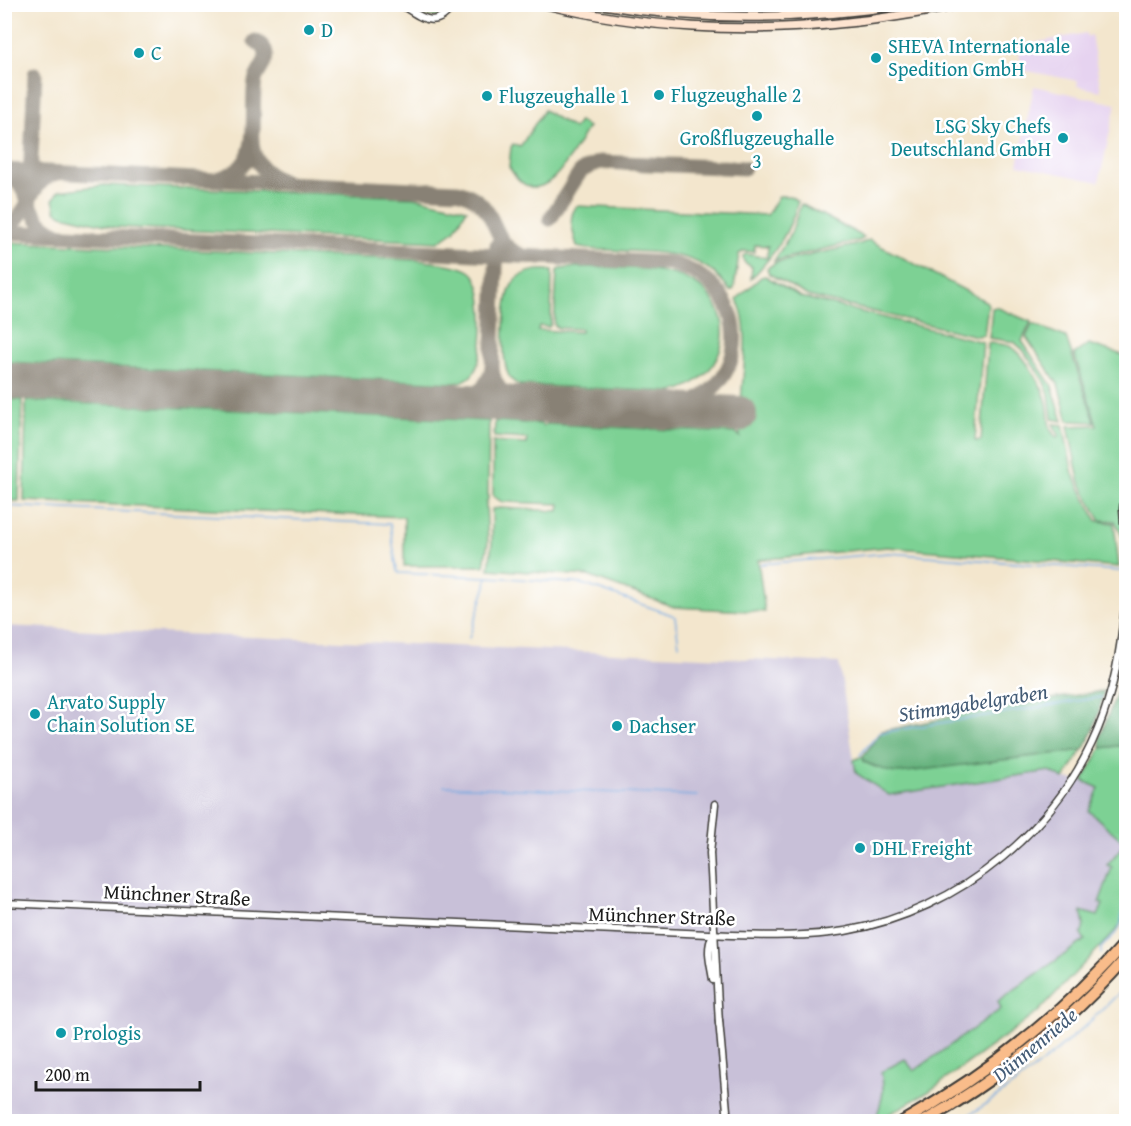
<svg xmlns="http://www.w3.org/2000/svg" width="1131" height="1126" font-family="'Gentium Book Plus',serif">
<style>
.built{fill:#e6d3f0}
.industrial{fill:#c8c0d8}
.green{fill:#7dd194;stroke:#4c7658;stroke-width:1.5}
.forest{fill:#66b37e;stroke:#41684d;stroke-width:1.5}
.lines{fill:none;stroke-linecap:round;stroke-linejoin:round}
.stream{stroke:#72a9e1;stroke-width:1.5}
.taxiway{stroke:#888174;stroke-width:15}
.runway{stroke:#888174;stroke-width:36}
.street-casing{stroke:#3c3a37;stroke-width:9}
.secondary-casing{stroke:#3c3a37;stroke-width:11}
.highway-casing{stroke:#3c3a37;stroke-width:14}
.street{stroke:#fff;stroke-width:6}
.secondary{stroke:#fde4d0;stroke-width:8}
.highway{stroke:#f9bc8a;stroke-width:10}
.culture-dot{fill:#0f9aa8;stroke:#fff;stroke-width:2}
.labels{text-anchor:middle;stroke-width:5;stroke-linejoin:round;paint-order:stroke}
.culture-label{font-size:20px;fill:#0d838f;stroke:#fff;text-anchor:start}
.street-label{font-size:20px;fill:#1c1c1c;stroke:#fff}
.water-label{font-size:21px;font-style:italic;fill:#435b75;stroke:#fff}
</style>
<rect width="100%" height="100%" fill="#fff"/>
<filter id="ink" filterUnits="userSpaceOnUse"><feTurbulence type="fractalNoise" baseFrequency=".0167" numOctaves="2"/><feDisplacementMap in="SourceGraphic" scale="12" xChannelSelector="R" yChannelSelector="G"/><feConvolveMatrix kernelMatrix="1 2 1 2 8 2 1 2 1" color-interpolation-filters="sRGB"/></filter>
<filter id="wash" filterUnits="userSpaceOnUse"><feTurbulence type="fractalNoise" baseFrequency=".008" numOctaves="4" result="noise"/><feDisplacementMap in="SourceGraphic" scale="24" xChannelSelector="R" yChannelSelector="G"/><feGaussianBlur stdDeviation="1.35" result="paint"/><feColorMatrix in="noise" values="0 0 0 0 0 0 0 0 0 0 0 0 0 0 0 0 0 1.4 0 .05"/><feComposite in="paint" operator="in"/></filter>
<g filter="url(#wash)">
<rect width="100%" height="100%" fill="#f3e6cd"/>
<g class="built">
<polygon points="1086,33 1087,37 1091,35 1101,91 1077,86 1078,81 1022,70 1018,46"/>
<polygon points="1034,86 1116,104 1099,182 1018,165"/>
</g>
<polygon class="industrial" points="5,626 839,663 856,773 889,795 1050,771 1064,779 1086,781 1126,800 1126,886 1035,1013 957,1071 891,1108 858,1121 5,1122"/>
<g class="green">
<polygon points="406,5 451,5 446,11 437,17 425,15"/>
<path d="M544,110L574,129L579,121L588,127C572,153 541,221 509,167L511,147L513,144L520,147Z"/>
<polygon points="104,185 414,197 467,209 454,231 438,242 114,227 62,215 56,211 53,200 59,191"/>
<path d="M779,196H790L798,201C790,233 773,256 751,279L752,267L744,262L743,256L746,254L767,258L768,246L755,245L754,252L744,251L739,254L734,289L730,291C702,248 655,253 609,250C599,250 587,250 577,247C574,233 566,218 577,206L767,215Z"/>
<polygon points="801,204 864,237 861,240 774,261 791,233"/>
<polygon points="869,240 987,302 988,305 984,335 976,336 808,296 769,274 767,268 775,263 860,244"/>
<path d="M5,242L416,260C430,262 460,264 471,272C488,285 486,361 472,375C467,380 462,382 455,383L5,362Z"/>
<path d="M577,267C612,268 660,265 691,281C742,309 730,377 673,392L519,385C515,383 511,381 509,376C500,359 503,299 513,283C521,271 539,268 552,271L551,324L549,327L539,326L538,330L581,332V329L558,328L554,325L557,271L560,269Z"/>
<path d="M765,276L801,297L983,342L975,441L981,440L988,343C995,344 1004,343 1011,347C1024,353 1044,389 1047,403C1050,417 1046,427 1057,438L1059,435L1053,424L1063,425L1073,474L1097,521L1114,523L1119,567L887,547L758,560L765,612L674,607L588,576L489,569L492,542V509L501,508L559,511L560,504L502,502L493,496V442L527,444V439L494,437L495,421L541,424L543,426L546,424L737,433L740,437V427H747L748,402H741C743,369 751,329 737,299L761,277Z"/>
<polygon points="996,307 1031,322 1022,341 1052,386 1063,421 1052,419 1049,394 1043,380 1023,350 1014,342 989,338 992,308"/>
<polygon points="1032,324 1066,337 1095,422 1068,421 1058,384 1026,337"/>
<polygon points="1089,344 1126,356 1126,545 1115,521 1100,520 1079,480 1068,426 1097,425 1074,354"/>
<polygon points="5,399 22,400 19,501 5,501"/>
<polygon points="26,401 489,421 488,499 486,503 488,542 484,566 404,566 404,517 24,501"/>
<path d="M1126,745V915L1120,926L1037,1013L928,1092L875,1122C881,1101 886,1093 881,1072L905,1059L914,1071L1001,1009L998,1001L1085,940L1081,934C1086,927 1083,919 1081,911L1098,916L1103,904L1099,903L1112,867L1107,865L1125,843L1089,811L1099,788L1083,781L1101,748Z"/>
<polygon points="1083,750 1064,779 1050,771 889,795 856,773 854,760 863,756 864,762 875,767 974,763"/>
</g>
<g class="forest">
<polygon points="1126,653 1126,745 1101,748 1100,737 1118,689"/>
<path d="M1104,691C1099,712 1095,732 1083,750L898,773L890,772L864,762L863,756L882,731L936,720L960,713Z"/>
</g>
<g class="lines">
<g class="stream">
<polyline points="4,506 390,524 397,571 399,573 508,578 583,584 672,615 675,617 679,645"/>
<polyline points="760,564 889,553 1120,571"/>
<polyline points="469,638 486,586 487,577"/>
<polyline points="1120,693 1126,692"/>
<polyline points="860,755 879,733 1102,697"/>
<polyline points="444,786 698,796"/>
<polyline points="1101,954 1101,948 1118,931 1121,923 1126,881"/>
<polyline points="1125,976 1126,979"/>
<path d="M958,1122C1020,1084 1076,1038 1126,986"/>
</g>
<g class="taxiway">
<path d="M252,143C254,162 264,174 282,181"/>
<path d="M4,170L458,191C504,205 486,243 522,255"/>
<path d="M4,172C34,187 24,220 57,233"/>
<path d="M219,178C266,167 249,116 255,81C257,72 266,65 266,55C266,48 261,44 255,41"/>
<polyline points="29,201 35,74"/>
<polyline points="550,219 581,171 599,162 744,168"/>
<path d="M4,229C32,215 28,179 58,173"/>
<path d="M4,232L669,263C758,284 756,395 666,411"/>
<polyline points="492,368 497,245"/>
<path d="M448,401C470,399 487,392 492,368C494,389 507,400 527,404"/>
</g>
<polyline class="runway" points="4,381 739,414"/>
</g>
</g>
<g filter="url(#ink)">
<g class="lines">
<g class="street-casing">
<g id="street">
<path d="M400,4C422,18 436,31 454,4"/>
<polyline points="1126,478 1123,509 1126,551"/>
<polyline points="715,804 710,853 719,1024"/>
<path d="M4,903L731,935C769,936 807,937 845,931C960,911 1063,827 1103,716C1117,677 1122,637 1126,596"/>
<path d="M713,935C705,949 711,965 713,980"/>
<polyline points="719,1020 728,1122"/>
</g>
</g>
<g class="secondary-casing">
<g id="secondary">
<path d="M544,4C640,28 745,34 843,23C884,19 924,12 964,4"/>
<path d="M600,4C702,22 805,20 907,4"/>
</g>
</g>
<g class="highway-casing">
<g id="highway">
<path d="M902,1122C987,1074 1062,1015 1126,942"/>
<path d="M923,1122C1000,1078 1068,1024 1126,958"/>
</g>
</g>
<use href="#street" class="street"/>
<use href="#secondary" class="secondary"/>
<use href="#highway" class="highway"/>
</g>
</g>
<g class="culture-dot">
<circle cx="309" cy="30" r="6"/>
<circle cx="139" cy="53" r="6"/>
<circle cx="876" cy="58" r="6"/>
<circle cx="659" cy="95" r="6"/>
<circle cx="487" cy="96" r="6"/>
<circle cx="757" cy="116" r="6"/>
<circle cx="1063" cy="138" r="6"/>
<circle cx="35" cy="714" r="6"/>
<circle cx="617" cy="726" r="6"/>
<circle cx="860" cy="848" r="6"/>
<circle cx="61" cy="1033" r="6"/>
</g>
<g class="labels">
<g class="culture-label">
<text x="321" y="37">D</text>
<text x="888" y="53">SHEVA Internationale<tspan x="888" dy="23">Spedition GmbH</tspan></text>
<text x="151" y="60">C</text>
<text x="671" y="102">Flugzeughalle 2</text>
<text x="499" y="103">Flugzeughalle 1</text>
<text x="1051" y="133" text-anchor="end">LSG Sky Chefs<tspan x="1051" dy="23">Deutschland GmbH</tspan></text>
<text x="757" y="145" text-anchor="middle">Großflugzeughalle<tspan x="757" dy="23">3</tspan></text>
<text x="47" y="709">Arvato Supply<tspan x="47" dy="23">Chain Solution SE</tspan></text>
<text x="629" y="733">Dachser</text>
<text x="872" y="855">DHL Freight</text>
<text x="73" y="1040">Prologis</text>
</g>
<g class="street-label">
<text transform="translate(177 895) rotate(3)" y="7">Münchner Straße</text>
<text transform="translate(662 916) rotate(2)" y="7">Münchner Straße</text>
</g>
<g class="water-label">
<text transform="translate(973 703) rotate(-9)" y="7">Stimmgabelgraben</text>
<text transform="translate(1035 1045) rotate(-40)" y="7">Dünnenriede</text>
</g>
</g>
<rect width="1131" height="1126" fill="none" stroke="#fff" stroke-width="24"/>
<path d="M36 1081v9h164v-9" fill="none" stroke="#1c1c1c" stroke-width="3"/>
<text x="45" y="1081" font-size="18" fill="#1c1c1c" stroke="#ffffff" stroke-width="4.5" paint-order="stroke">200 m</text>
</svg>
